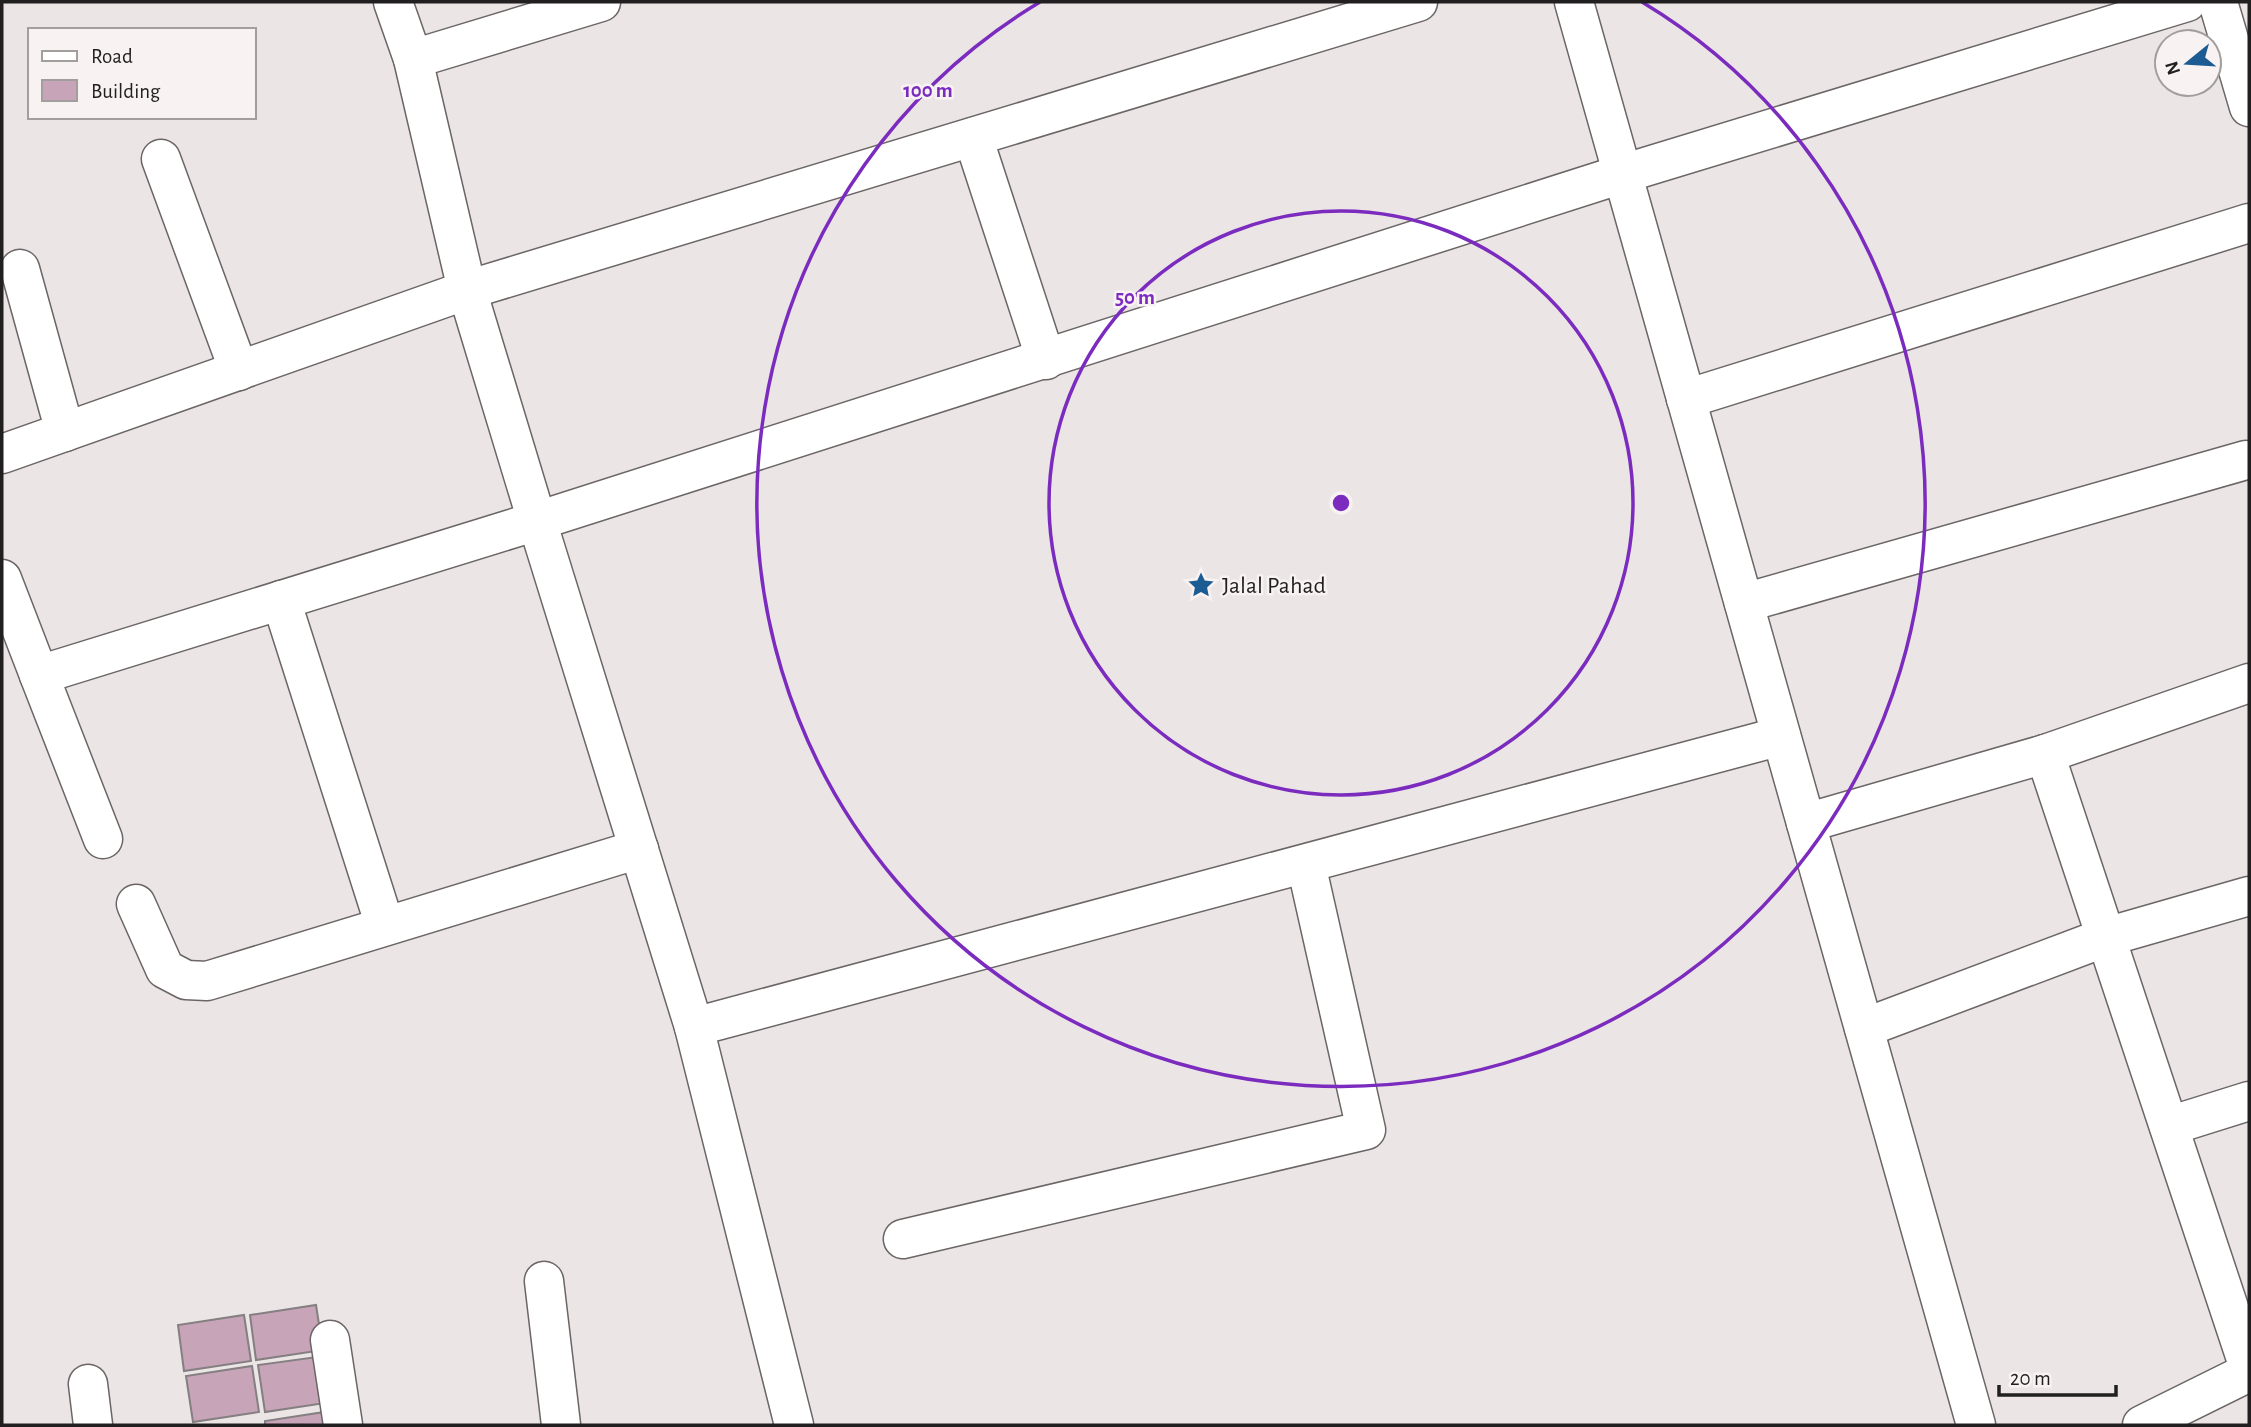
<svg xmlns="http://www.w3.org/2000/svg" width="2251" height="1427" font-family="'Alegreya Sans',sans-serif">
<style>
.building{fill:#c8a4b9;stroke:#847f81;stroke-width:2}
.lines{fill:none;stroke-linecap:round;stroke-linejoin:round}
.minor-casing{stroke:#6b6566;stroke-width:41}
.minor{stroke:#fff;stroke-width:38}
.ring{fill:none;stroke:#7b2cbf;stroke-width:3.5}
.labels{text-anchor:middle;stroke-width:5;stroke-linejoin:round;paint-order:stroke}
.poi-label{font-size:24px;fill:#211f1f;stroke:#f9f2f3;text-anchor:start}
.centre{fill:#7b2cbf;stroke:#f9f2f3;stroke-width:3.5}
.ring-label{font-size:21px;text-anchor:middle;font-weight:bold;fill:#7b2cbf;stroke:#f9f2f3;stroke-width:5;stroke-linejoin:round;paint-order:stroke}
</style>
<rect width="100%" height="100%" fill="#ebe5e6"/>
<g class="building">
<polygon points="316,1305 323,1350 256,1360 250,1315"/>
<polygon points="244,1315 251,1361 184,1371 178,1325"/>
<polygon points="324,1356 332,1402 265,1412 258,1365"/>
<polygon points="252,1366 259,1412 193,1422 186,1376"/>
<polygon points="331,1411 333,1425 265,1425 265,1421"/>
</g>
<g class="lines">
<g class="minor-casing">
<g id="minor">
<polyline points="1574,2 1976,1425"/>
<polyline points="2218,2 2249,107"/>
<polyline points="413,59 601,2"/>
<polyline points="973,137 1046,360"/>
<polyline points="161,159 239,371"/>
<polyline points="20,269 65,432"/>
<polyline points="1686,399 2249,223"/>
<polyline points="2,454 467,290 1418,2"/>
<polyline points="2,579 39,675 537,521 467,290 413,59 393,2"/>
<polyline points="281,600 385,926"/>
<polyline points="1744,603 2246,460"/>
<polyline points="39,675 103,839"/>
<polyline points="2045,754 2249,1368"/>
<polyline points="1806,823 2045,754 2249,683"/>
<polyline points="136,904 165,969 186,980 207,981 639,849"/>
<polyline points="694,1027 1781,736"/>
<polyline points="1864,1028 2106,937 2249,896"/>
<polyline points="2169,1126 2249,1101"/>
<polyline points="903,1239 1366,1130 1306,864"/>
<polyline points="544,1281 561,1425"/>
<polyline points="330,1340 343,1425"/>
<polyline points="88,1384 93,1425"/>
<polyline points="794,1425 694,1027 537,521 1622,174 2187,2"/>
<polyline points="2142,1425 2249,1372"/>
</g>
</g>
<use href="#minor" class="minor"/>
</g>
<g class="ring">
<circle cx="1341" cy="503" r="292"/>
<path d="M1642 2A584 584 0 1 1 1040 2"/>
</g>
<defs>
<g id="sight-bare" transform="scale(2.1)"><path d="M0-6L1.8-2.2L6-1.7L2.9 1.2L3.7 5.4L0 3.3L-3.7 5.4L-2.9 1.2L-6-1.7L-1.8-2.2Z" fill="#1d5c92" stroke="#f9f2f3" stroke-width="2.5" paint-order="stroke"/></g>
</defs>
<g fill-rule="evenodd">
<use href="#sight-bare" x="1201" y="585"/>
</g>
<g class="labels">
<g class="poi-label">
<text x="1222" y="593">Jalal Pahad</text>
</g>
</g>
<circle cx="1341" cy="503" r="10" class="centre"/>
<g class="ring-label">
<text x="928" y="97">100 m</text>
<text x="1135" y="304">50 m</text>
</g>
<rect width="2251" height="1427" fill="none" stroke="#211f1f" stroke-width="7"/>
<rect x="28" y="28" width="228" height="91" fill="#f9f2f3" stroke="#a39e9e" stroke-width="2"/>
<rect x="42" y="51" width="35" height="10" fill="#ffffff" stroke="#a39e9e" stroke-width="2"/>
<text x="91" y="63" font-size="21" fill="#211f1f">Road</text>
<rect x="42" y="80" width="35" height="21" fill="#c8a4b9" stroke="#a39e9e" stroke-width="2"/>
<text x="91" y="98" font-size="21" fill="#211f1f">Building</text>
<g transform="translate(2188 63) rotate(252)"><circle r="33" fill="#f9f2f3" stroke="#a39e9e" stroke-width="2"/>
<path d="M0-5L12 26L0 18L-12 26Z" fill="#1d5c92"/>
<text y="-10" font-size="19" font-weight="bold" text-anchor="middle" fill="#211f1f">N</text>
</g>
<path d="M1999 1385v10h117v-10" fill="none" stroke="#211f1f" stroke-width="3.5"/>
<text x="2010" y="1385" font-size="21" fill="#211f1f" stroke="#f9f2f3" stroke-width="5" paint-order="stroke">20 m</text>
</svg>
